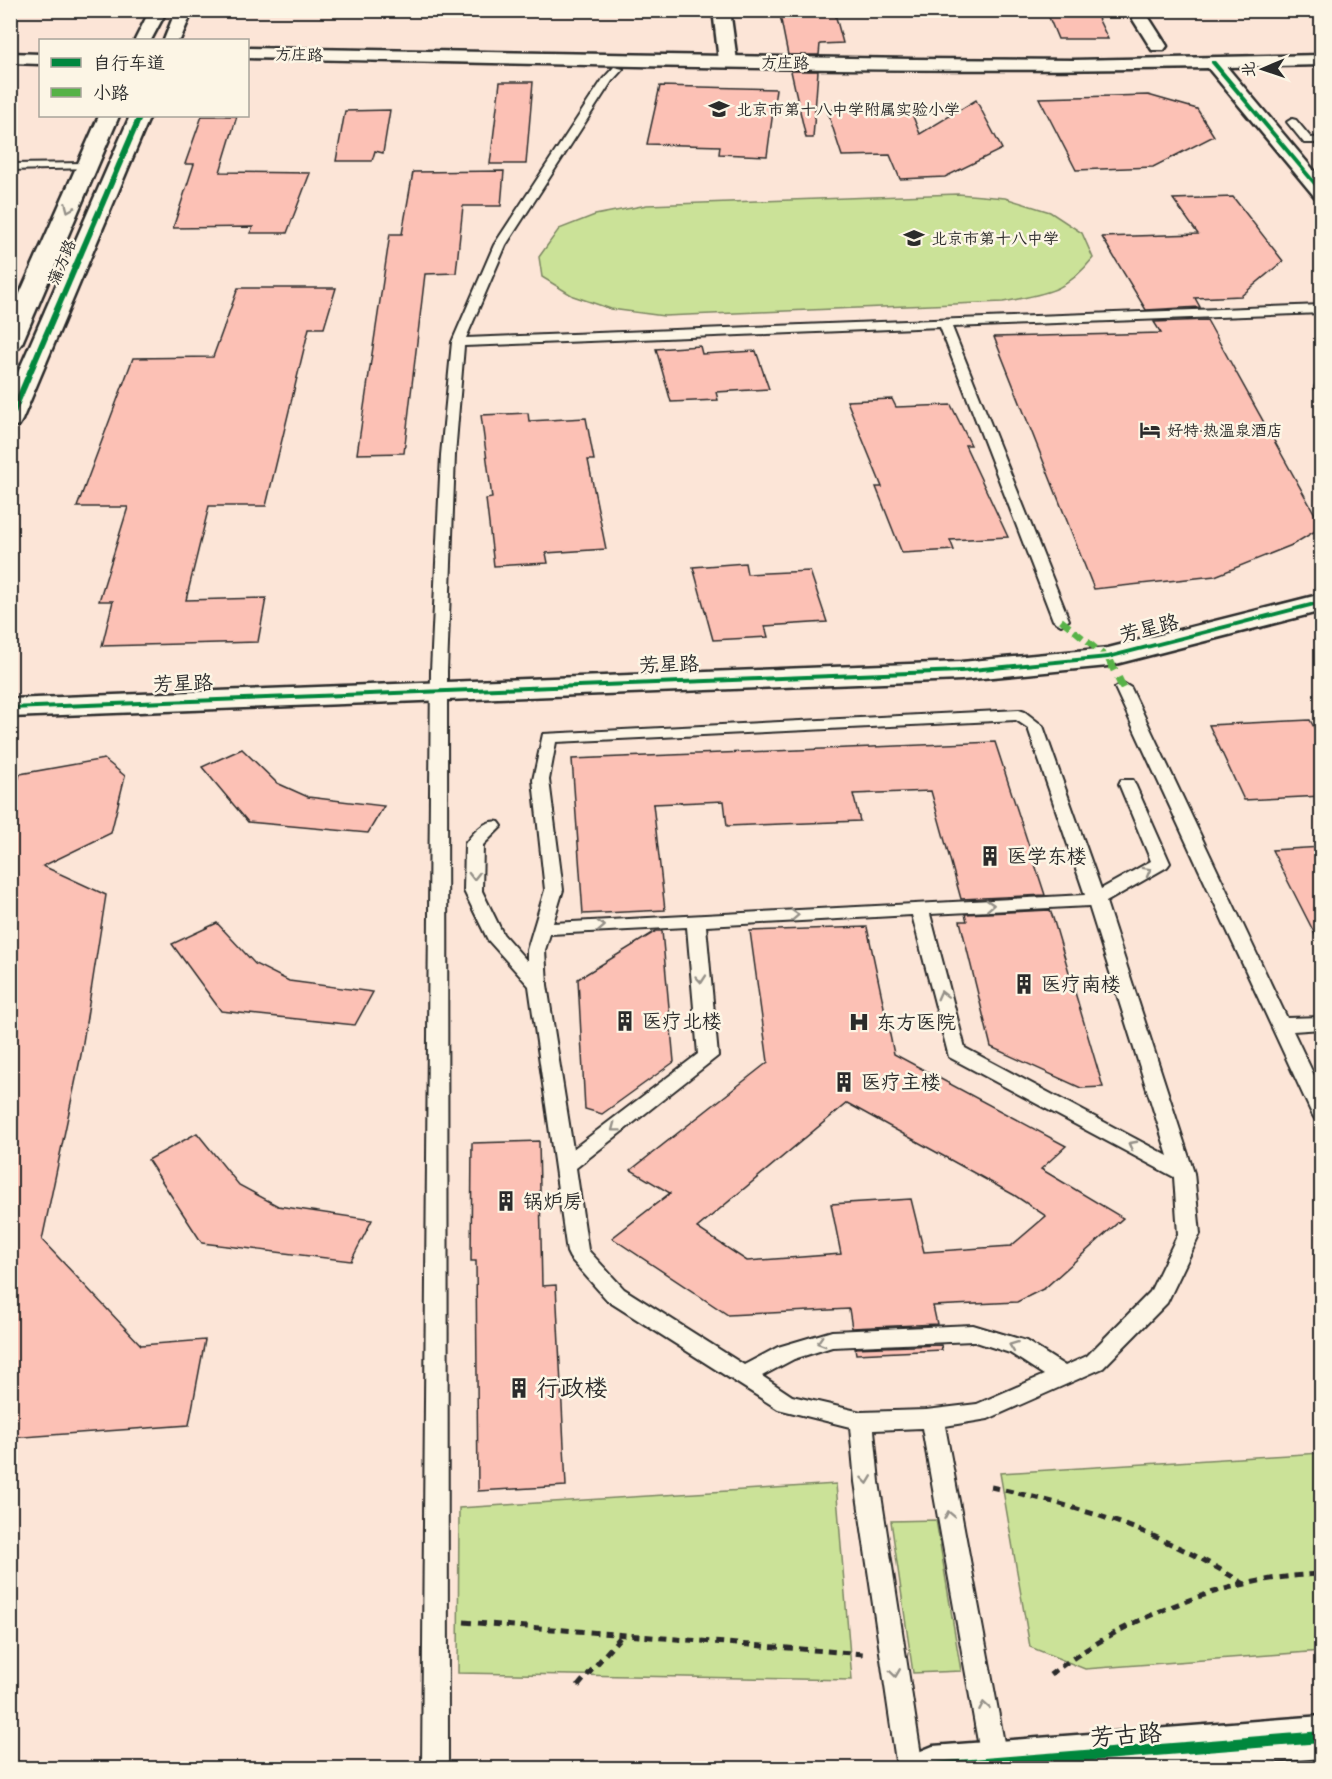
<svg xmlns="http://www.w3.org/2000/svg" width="1332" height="1779" font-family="Dekko,'LXGW WenKai TC',sans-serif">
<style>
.green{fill:#cbe298;stroke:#7b8662;stroke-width:1.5}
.building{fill:#fcc1b5;stroke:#2b2b2b;stroke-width:1.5;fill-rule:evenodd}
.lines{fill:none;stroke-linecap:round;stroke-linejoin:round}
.lane-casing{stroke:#2b2b2b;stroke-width:4}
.street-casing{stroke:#2b2b2b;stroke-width:5}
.secondary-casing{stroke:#2b2b2b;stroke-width:5}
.path{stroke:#2b2b2b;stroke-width:5;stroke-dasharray:8 6;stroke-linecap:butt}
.lane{fill:#fcf5e5;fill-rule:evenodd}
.street{fill:#fcf5e5;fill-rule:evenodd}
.secondary{fill:#fcf5e5;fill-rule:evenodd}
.quiet-far1{stroke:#56b246;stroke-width:6;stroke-dasharray:11 6;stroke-linecap:butt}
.quiet{stroke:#56b246;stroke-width:8;stroke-dasharray:15 8;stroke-linecap:butt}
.cycleway-casing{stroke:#fcf5e5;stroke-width:4}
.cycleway{fill:#00873e;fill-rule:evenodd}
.oneway{stroke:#949088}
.labels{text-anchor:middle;stroke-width:5;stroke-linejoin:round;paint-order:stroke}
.far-street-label{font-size:16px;fill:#2b2b2b;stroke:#fcf5e5}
.far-poi-label{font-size:16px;fill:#2b2b2b;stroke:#fcf5e5;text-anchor:start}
.street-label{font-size:20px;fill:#2b2b2b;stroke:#fcf5e5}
.poi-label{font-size:20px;fill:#2b2b2b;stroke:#fcf5e5;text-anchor:start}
.near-poi-label{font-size:24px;fill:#2b2b2b;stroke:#fcf5e5;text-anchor:start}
.near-street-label{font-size:24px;fill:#2b2b2b;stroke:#fcf5e5}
</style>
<rect width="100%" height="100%" fill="#fce5d7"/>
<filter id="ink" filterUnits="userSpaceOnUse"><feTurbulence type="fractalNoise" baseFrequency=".0167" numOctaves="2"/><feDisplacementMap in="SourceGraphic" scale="12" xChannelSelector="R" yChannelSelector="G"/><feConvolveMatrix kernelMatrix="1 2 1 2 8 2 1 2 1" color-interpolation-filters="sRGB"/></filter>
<g filter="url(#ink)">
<g class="green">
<path d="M958,194L1005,198L1050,212L1082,233L1093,258C1064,294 1046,293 1003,302L664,316L611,309L573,296L542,277L539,257L559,229L595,215L647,205Z"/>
<polygon points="1321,1453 1321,1651 1085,1669 1030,1647 1000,1473"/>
<polygon points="836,1484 852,1680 458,1673 459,1508"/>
<polygon points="936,1520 961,1671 913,1673 891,1521"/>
</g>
<g class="building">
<polygon points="779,10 834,10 843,43 820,44 819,55 788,55"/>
<polygon points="1046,10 1094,10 1108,39 1058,39"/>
<polygon points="791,71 818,71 813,138 806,138"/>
<polygon points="500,82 533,82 526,164 490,164"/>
<polygon points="660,86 776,89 767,156 719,154 720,146 647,144"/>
<polygon points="1148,95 1197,109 1214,136 1153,167 1076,170 1039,98"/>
<polygon points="976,100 1002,149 945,177 900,179 890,155 842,156 827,110 910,109 920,134"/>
<polygon points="390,110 383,153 375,151 372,161 336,161 345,111"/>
<polygon points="202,116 237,116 220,172 310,173 287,233 250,233 253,227 173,228 194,164 185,164"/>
<polygon points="504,171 501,206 463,206 456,273 425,274 404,453 357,454 390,234 402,234 413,172"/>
<polygon points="1233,197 1283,261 1241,296 1195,298 1200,307 1146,310 1102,237 1198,234 1173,199"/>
<polygon points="238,288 336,288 324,328 309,328 266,506 209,506 186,600 266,598 258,642 102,646 113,601 99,601 128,507 77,507 133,358 213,357"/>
<polygon points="1207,320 1322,527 1292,545 1215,576 1094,589 994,337 1161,333 1154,322"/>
<polygon points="700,346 702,354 756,351 769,389 716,392 718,400 671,402 656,349"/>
<polygon points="892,399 896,407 951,405 971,445 965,445 1008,537 950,540 954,550 902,553 876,487 882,487 847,401"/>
<polygon points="528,413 529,421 586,418 594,460 588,460 606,549 546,553 548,563 494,566 486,499 492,498 481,415"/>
<polygon points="745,563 747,574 810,571 827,622 765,626 768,637 713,640 693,567"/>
<polygon points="1310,720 1322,742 1322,796 1244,800 1209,725"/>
<polygon points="995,742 1045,895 961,899 931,791 853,794 860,821 727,826 724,801 653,804 665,910 583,914 572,759"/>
<polygon points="242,749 277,783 308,797 384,806 368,833 248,822 202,767"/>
<polygon points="104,759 125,776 111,833 43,866 106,895 81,1055 42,1240 141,1345 205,1340 189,1425 10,1438 10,807 20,774"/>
<polygon points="1322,847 1322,948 1272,850"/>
<polygon points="1050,910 1053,918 1103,1087 1081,1088 991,1047 960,921 967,921 965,914"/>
<polygon points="217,923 255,964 289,981 373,992 355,1025 221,1011 172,944"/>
<path d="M867,927L894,1054L1066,1146L1041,1169L1123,1218L1045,1288L1017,1302L933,1306L937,1324L852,1328L849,1309L728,1315L612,1238L670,1193L631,1170L768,1062L750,931ZM847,1103L1014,1195L1046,1216L1011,1246L924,1252L911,1199L831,1204L841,1254L747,1261L697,1228Z"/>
<polygon points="656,931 662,931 674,1062 602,1114 585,1109 578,979"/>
<polygon points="197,1133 239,1185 278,1206 372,1220 351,1261 202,1243 148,1160"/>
<polygon points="539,1141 542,1286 556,1285 566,1486 478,1491 476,1261 471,1261 472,1143"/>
<polygon points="941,1345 942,1350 856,1354 855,1348"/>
</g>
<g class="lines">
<g class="lane-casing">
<g id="lane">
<polygon points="614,67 623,69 612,81 506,245 466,338 1322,305 1322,313 952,327 1069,620 1061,625 1053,620 940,327 464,346 455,455 447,671 448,1768 422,1768 431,671 441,455 452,342 494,245 603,79"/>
<polygon points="1292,119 1296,120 1311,138 1322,137 1322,143 1304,143 1287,122"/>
<polygon points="87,163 92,166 91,168 10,170 10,164"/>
<polygon points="1322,381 1322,392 1315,388 1317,382"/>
<polygon points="1123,683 1131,688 1287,1018 1322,1017 1322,1029 1293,1031 1322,1092 1322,1121 1315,1119 1312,1114 1115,688"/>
<path d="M1019,710L1025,712L1043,726L1101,889L1151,861L1119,784L1121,780H1133L1135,784L1170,863L1167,867L1106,902L1194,1173L1200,1234L1167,1303L1103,1368L988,1419L945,1426L1008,1764L1006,1768H984L982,1764L922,1428L874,1430L879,1482L923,1768H897L855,1482L850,1427L778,1409L608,1301L570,1258L567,1252L529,986L488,940L464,891L465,844C473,833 485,819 499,822L502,826L483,845L482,891L503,934L527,961V950L545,890L533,780L543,734ZM1016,720L1028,728L1085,895L553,923L563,890L549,780L556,742ZM1089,906L1168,1156L965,1048L930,914ZM912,915L949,1057L1174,1177L1178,1234L1150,1292L1087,1356L1065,1366L1026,1341L973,1325L832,1331L778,1347L744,1365L624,1289L588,1250L576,1168L718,1056L706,926ZM687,927L698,1054L573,1149L547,985L545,950L550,934ZM973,1341L1010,1353L1044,1375L977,1404L926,1410L861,1412L792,1396L762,1376L794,1359L832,1347Z"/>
</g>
</g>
<g class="street-casing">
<g id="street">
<polygon points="713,10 730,10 737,61 734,65 722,65 719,61"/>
<polygon points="1127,10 1144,10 1167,46 1164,50 1152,50"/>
<polygon points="1322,594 1322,611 1108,666 961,680 10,717 10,699 961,662 1108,648"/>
</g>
</g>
<g class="secondary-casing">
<g id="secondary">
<polygon points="150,10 167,10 151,40 135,40"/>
<polygon points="176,10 193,10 180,40 164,40"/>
<path d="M248,48L913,59L1074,60L1322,55V65L1227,67L1322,180V199L1315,197L1208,68C888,74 568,64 248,58Z"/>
<polygon points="10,53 40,54 40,64 10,63"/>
<polygon points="99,116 119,116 22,343 18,348 10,350 10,316"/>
<polygon points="130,116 150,116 22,420 19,425 10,427 10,391"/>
<polygon points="1322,1716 1322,1758 1196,1768 909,1768 916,1753 933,1746"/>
</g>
</g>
<g class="path">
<path d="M991,1487C1089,1509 1160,1531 1246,1585"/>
<polyline points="464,1622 863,1654"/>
<path d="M1050,1675C1125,1617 1227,1577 1322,1574"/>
<polyline points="578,1686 622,1635"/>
</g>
<use href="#lane" class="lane"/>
<use href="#street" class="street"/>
<use href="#secondary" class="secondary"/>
<polyline class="quiet-far1" points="1061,620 1109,659"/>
<polyline class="quiet" points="1108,657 1123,688"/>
<g class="cycleway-casing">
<g id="cycleway">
<polygon points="1211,61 1215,61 1322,189 1322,195 1211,63"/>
<polygon points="137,116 143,116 13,420 10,422 10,411"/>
<polygon points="1322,600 1322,604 1108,659 961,673 10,710 10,706 961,669 1108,655"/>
<polygon points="1322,1731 1322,1743 1001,1768 926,1768 928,1764 933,1762"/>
</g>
</g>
<use href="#cycleway" class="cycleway"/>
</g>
<defs><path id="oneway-chevron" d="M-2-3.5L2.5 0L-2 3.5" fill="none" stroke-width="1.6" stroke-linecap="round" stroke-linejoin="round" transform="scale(1.5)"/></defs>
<g class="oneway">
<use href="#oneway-chevron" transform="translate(69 208) rotate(113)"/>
<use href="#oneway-chevron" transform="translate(1147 871) rotate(-29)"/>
<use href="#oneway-chevron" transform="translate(474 876) rotate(91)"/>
<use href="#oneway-chevron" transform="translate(990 905) rotate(-3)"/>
<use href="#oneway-chevron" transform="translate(795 915) rotate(-3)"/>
<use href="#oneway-chevron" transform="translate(601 926) rotate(-3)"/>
<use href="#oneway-chevron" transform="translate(701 979) rotate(85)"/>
<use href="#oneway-chevron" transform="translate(942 995) rotate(-104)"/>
<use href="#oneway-chevron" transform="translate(615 1128) rotate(143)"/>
<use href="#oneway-chevron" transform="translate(1132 1145) rotate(-152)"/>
<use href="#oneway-chevron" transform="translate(821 1342) rotate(163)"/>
<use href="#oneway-chevron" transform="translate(1013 1346) rotate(-159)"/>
<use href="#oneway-chevron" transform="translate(867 1480) rotate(83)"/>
<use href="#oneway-chevron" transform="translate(949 1515) rotate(-101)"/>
<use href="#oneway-chevron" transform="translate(895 1673) rotate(82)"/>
<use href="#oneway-chevron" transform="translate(984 1706) rotate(-100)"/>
</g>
</g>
<defs>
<g id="school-bare" transform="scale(1.62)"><path d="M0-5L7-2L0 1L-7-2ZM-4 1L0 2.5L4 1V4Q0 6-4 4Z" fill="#2b2b2b" stroke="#fcf5e5" stroke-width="2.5" paint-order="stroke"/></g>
<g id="hotel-bare" transform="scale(1.62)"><path d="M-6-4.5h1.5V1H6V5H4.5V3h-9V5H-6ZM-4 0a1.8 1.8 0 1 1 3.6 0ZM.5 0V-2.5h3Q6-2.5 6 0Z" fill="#2b2b2b" stroke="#fcf5e5" stroke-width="2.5" paint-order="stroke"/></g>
<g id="building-bare" transform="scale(1.62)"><path d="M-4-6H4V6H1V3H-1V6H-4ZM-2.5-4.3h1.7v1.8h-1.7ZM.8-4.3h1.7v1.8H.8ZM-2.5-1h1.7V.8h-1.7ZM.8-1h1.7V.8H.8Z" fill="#2b2b2b" stroke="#fcf5e5" stroke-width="2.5" paint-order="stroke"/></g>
<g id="hospital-bare" transform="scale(1.62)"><path d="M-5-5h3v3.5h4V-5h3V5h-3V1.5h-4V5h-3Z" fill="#2b2b2b" stroke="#fcf5e5" stroke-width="2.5" paint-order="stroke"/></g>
</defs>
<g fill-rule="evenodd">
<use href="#school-bare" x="719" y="109"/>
<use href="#school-bare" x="914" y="238"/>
<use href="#hotel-bare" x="1150" y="430"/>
<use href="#building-bare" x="990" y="856"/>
<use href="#building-bare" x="1024" y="984"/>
<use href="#building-bare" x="625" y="1021"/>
<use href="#hospital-bare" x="859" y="1022"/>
<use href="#building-bare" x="844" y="1082"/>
<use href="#building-bare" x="506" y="1201"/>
<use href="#building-bare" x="519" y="1388"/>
</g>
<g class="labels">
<g class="far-street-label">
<text transform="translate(299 54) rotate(1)" y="6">方庄路</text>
<text transform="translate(785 62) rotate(1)" y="6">方庄路</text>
<text transform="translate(61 262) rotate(-67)" y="6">蒲方路</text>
</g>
<g class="far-poi-label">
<text x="736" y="115">北京市第十八中学附属实验小学</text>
<text x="931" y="244">北京市第十八中学</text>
<text x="1167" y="436">好特·热温泉酒店</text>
</g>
<g class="street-label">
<text transform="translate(1149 628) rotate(-14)" y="7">芳星路</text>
<text transform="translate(669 664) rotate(-2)" y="7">芳星路</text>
<text transform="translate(183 683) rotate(-2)" y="7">芳星路</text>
</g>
<g class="poi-label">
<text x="1007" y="863">医学东楼</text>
<text x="1041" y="991">医疗南楼</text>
<text x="642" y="1028">医疗北楼</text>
<text x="876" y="1029">东方医院</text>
<text x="861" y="1089">医疗主楼</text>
<text x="523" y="1208">锅炉房</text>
</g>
<g class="near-poi-label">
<text x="536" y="1396">行政楼</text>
</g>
<g class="near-street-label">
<text transform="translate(1126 1735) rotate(-4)" y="8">芳古路</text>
</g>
</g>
<rect width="1332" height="1779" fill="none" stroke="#fcf5e5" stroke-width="36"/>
<rect x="18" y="18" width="1296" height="1743" fill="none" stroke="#2b2b2b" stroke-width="2" filter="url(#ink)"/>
<rect x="39" y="39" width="210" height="78" fill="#fcf5e5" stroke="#a8a49b" stroke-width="1.5"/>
<rect x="51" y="58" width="30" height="9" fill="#00873e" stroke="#a8a49b" stroke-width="1.5"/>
<text x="93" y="69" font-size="18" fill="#2b2b2b">自行车道</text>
<rect x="51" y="88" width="30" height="9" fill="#56b246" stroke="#a8a49b" stroke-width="1.5"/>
<text x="93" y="99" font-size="18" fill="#2b2b2b">小路</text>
<g transform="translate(1263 69) rotate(268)" stroke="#fcf5e5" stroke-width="4.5" paint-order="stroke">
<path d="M0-4.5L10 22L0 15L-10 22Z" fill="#2b2b2b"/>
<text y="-9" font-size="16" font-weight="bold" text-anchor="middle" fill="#2b2b2b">北</text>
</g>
</svg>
